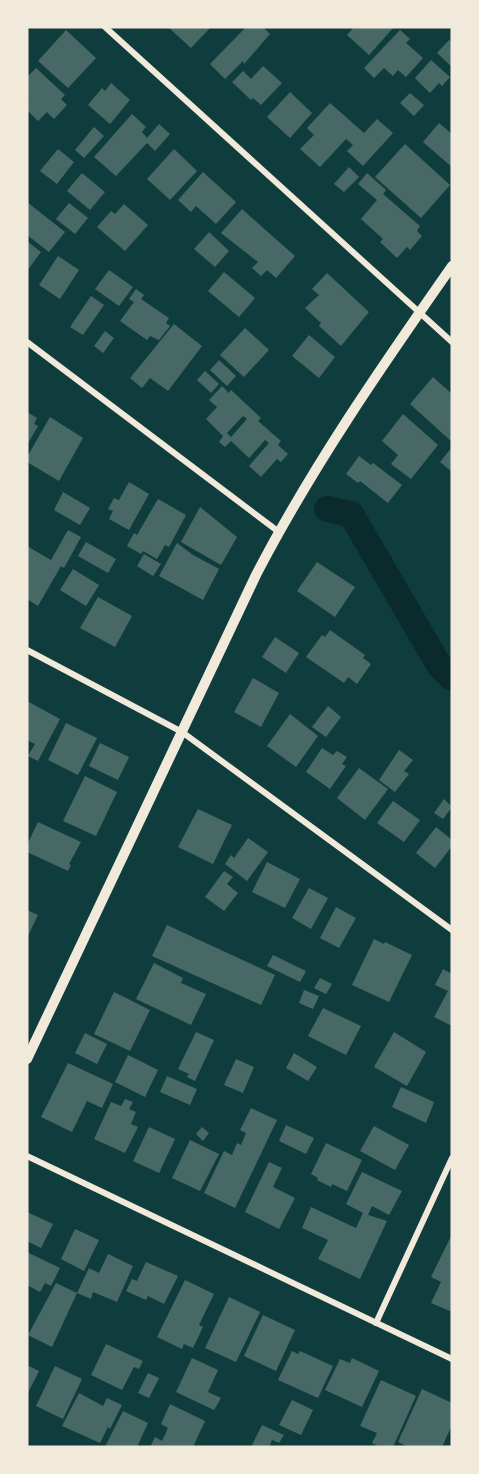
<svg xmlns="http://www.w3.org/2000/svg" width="479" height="1474" font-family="'Fira Sans',sans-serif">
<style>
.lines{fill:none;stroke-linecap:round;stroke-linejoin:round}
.canal{stroke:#0a2a2b;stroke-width:26}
.building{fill:#486865;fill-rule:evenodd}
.minor{stroke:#f1e9da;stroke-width:6}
.tertiary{stroke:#f1e9da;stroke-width:10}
</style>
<rect width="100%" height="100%" fill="#0f3d3e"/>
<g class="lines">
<polyline class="canal" points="327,509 351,514 439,665 452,678"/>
</g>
<g class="building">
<polygon points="168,27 211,27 191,48"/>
<polygon points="246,27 263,27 270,34 244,64 243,61 225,79 210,64"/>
<polygon points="354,27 394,27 369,55 347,35"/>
<polygon points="66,30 96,58 68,88 38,61"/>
<polygon points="400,30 410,39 406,43 423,58 406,77 398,70 393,76 384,68 374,78 364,68"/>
<polygon points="449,40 452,43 452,67 437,53"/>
<polygon points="431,60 450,77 442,86 439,83 430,93 415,78"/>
<polygon points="263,66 282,83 261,105 253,98 251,100 232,82 243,71 251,79"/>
<polygon points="36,68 65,95 61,99 67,105 54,119 47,112 38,121 27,110 27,103 29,101 27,98 27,77"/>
<polygon points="111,83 130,100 110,124 88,105 102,88 105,91"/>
<polygon points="290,92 312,113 290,138 267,117"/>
<polygon points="410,93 424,105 414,116 400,103"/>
<polygon points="330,103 364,133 377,119 393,133 363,166 347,151 353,145 346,139 320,167 300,149 314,135 307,128"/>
<polygon points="132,114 146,127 142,132 147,138 159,124 170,134 155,151 147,143 116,176 94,157"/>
<polygon points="439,123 452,134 452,167 423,142"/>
<polygon points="94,127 104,136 84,158 75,150"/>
<polygon points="405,144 450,185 421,218 375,177"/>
<polygon points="58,149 74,162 57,184 40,171"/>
<polygon points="174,149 197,171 170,200 147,179"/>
<polygon points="349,167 359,177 344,192 334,184"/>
<polygon points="203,172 236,202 216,224 196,206 191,212 178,200"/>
<polygon points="82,173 105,192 90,210 67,191"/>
<polygon points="367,173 386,190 383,194 420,226 417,231 422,236 410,250 407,247 397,258 380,242 383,239 361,219 377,200 358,184"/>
<polygon points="27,202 65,232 49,252 27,235"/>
<polygon points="69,203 88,218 75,234 56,219"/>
<polygon points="124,204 148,225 125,251 97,227 111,211 115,214"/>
<polygon points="242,209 295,256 276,278 267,270 261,276 252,268 258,262 221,233"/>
<polygon points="209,232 229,251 215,267 194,249"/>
<polygon points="27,241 41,252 27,271"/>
<polygon points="58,256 79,270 60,299 39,285"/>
<polygon points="109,270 133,287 119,306 95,289"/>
<polygon points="224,272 255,298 239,317 208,291"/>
<polygon points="327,273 369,312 341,346 319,326 321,323 305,308 319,295 312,289"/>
<polygon points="136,289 144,295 141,299 169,318 166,323 170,326 159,340 150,336 147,340 120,321 134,302 129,299"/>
<polygon points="91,296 104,305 83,335 70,327"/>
<polygon points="174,324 202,346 168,391 150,378 142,388 130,378"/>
<polygon points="245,328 269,350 244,377 220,355"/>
<polygon points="105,331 114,338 103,353 94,346"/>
<polygon points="309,335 335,357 319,378 292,356"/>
<polygon points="219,360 236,376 227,386 210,370"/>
<polygon points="205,371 219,384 211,393 197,380"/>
<polygon points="433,377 452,394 452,442 410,404"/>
<path d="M222,386L229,393L231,390L261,418L258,421L281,441L278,445L288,454L281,462L277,459L261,477L249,466L269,443L265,440L249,458L231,441L225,447L219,442L223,436L206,419L217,407L209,400ZM243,416L247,419L231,437L227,433Z"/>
<polygon points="27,412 37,418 34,424 38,426 27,445"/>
<polygon points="403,414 438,445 411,479 391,464 398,455 382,441"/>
<polygon points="50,417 83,438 59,481 27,462 27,457"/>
<polygon points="452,447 452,472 440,462"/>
<polygon points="359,456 371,465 373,463 402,485 388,503 360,481 358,483 346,474"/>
<polygon points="129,482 149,494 129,530 109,519 113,511 108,509 114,498 119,500"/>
<polygon points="63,492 90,508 80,525 54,510"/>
<polygon points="158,499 186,515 169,547 165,545 157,559 143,551 141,554 127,546 134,533 137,535"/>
<polygon points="200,507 237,537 221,565 181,542"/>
<polygon points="68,530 81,537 64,568 61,566 38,606 27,599 27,546 51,560"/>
<polygon points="86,542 116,559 108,573 78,556"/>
<polygon points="177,543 193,555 219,569 203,600 159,576"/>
<polygon points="144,554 161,564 153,576 137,566"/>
<polygon points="317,562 355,587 335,617 297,591"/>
<polygon points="73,569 99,585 86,606 60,590"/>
<polygon points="98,597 132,616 115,647 80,628"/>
<polygon points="330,630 365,655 363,658 371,664 357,684 348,677 344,683 306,657 322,635 325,637"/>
<polygon points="275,637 299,653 286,673 262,657"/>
<polygon points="253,678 279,693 261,727 234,712"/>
<polygon points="27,701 60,719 38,761 28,756 35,744 27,740"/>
<polygon points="328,706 341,717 326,737 312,727"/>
<polygon points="290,714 318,736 296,767 267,746"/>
<polygon points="66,723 97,738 78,775 48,760"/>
<polygon points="100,743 129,757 118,780 89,766"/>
<polygon points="322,748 333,755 337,751 347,757 342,764 346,766 330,789 306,772"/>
<polygon points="399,750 413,760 404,771 409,774 395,792 379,780"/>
<polygon points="359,768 388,789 365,820 337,798"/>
<polygon points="85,776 117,792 96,836 63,821"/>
<polygon points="444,799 452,807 443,819 434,813"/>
<polygon points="393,801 420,820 404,842 377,823"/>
<polygon points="198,809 232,825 213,864 178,847"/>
<polygon points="38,822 81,842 69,864 71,865 68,871 27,852 27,845"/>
<polygon points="436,827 452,840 452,846 435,868 416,853"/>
<polygon points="248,838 268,852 247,881 225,864 231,855 234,858"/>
<polygon points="267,862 300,879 285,908 252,892"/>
<polygon points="224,871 233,877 227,884 238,893 224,911 205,897"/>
<polygon points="309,888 328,898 311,929 292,918"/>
<polygon points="336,907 356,918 339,948 320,938"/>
<polygon points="27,910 38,915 27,938"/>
<polygon points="167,925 275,975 261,1005 152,956"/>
<polygon points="374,939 384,944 385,942 412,955 389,1002 352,985"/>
<polygon points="273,955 306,971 300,982 267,966"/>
<polygon points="154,963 183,978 181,983 206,994 191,1025 136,999"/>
<polygon points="443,969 452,974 452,1026 434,1017 448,991 435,985"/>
<polygon points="320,978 332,984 326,994 314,988"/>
<polygon points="304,990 319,996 313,1009 299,1003"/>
<polygon points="114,992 150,1010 130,1051 94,1034"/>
<polygon points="323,1008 361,1026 346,1055 308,1036"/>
<polygon points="196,1032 214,1040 195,1081 187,1077 189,1074 178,1069"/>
<polygon points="394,1032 426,1052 407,1086 374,1067"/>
<polygon points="85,1033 107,1044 97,1064 75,1053"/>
<polygon points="294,1053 317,1067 308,1081 286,1068"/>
<polygon points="128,1055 158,1070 145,1097 115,1082"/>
<polygon points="236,1059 254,1067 243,1093 224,1085"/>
<polygon points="68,1063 113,1084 102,1108 87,1101 72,1132 41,1117"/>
<polygon points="167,1076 197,1089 190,1105 160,1092"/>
<polygon points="401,1087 434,1102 426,1123 392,1107"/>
<polygon points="125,1099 133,1102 129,1109 136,1112 131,1124 138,1127 125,1153 94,1139 111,1102 121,1106"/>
<polygon points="251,1108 277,1120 235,1208 204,1193 224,1151 232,1155 237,1143 241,1145 246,1133 240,1130"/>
<polygon points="286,1125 314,1138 306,1154 279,1141"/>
<polygon points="374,1126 409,1145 395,1170 360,1151"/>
<polygon points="149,1127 175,1139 159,1173 133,1161"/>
<polygon points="202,1127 209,1133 203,1141 196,1134"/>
<polygon points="190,1140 219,1154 200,1191 172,1178"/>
<polygon points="326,1143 362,1160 347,1191 332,1184 331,1187 317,1180 318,1178 311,1174"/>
<polygon points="269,1162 282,1168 273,1187 295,1198 279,1229 245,1212"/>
<polygon points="362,1172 402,1191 389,1215 372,1206 368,1215 387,1221 360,1279 318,1259 328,1240 302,1228 311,1207 356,1228 363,1213 346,1204"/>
<polygon points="27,1212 53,1224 41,1248 27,1241"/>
<polygon points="75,1229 99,1240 84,1271 61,1259"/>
<polygon points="452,1234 452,1312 431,1303 441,1282 431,1277"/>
<polygon points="27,1252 60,1268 51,1286 45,1283 40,1292 27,1285"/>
<polygon points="108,1254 133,1266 117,1302 93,1292 91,1299 77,1293 89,1268 99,1273"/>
<polygon points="146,1262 178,1276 164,1304 148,1296 146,1300 126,1291 132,1279 137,1281"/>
<polygon points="185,1280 214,1294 199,1325 203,1327 193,1348 184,1344 182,1349 157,1337"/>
<polygon points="56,1283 77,1293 52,1347 28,1335"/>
<polygon points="229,1297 260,1312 236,1362 205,1348"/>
<polygon points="263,1315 295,1330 276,1371 244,1356"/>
<polygon points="106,1344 143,1361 139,1369 134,1367 122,1390 91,1375"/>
<polygon points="292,1351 298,1354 300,1351 333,1366 318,1398 278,1380"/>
<polygon points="192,1358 218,1370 208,1392 221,1398 214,1410 176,1392"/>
<polygon points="352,1358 379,1371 362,1407 325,1390 340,1359 350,1363"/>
<polygon points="27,1365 39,1371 27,1395"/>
<polygon points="55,1366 82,1379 63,1419 36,1406"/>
<polygon points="148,1373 159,1378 149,1398 138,1393"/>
<polygon points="381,1380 416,1396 393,1447 380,1447 372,1443 377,1433 360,1426"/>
<polygon points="422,1389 452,1403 452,1425 442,1447 408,1447 398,1442"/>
<polygon points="79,1393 103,1406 107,1398 122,1405 110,1429 108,1427 100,1443 62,1426"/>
<polygon points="292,1400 313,1410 301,1435 279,1425"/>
<polygon points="170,1404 205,1421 193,1447 150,1447 155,1437 162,1441 168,1428 161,1424"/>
<polygon points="123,1411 148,1423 137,1447 105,1447"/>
<polygon points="262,1425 284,1435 279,1443 272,1440 269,1447 251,1447"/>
</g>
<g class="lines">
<g class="minor">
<polyline points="105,27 452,342"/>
<polyline points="27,342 279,532"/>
<polyline points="27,650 182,732 452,930"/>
<polyline points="27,1156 452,1359"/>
<polyline points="376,1323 452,1158"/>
</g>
<path class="tertiary" d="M27,1059L256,575C312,467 382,366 452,266"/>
</g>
<rect width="479" height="1474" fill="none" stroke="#f1e9da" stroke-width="57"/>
</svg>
